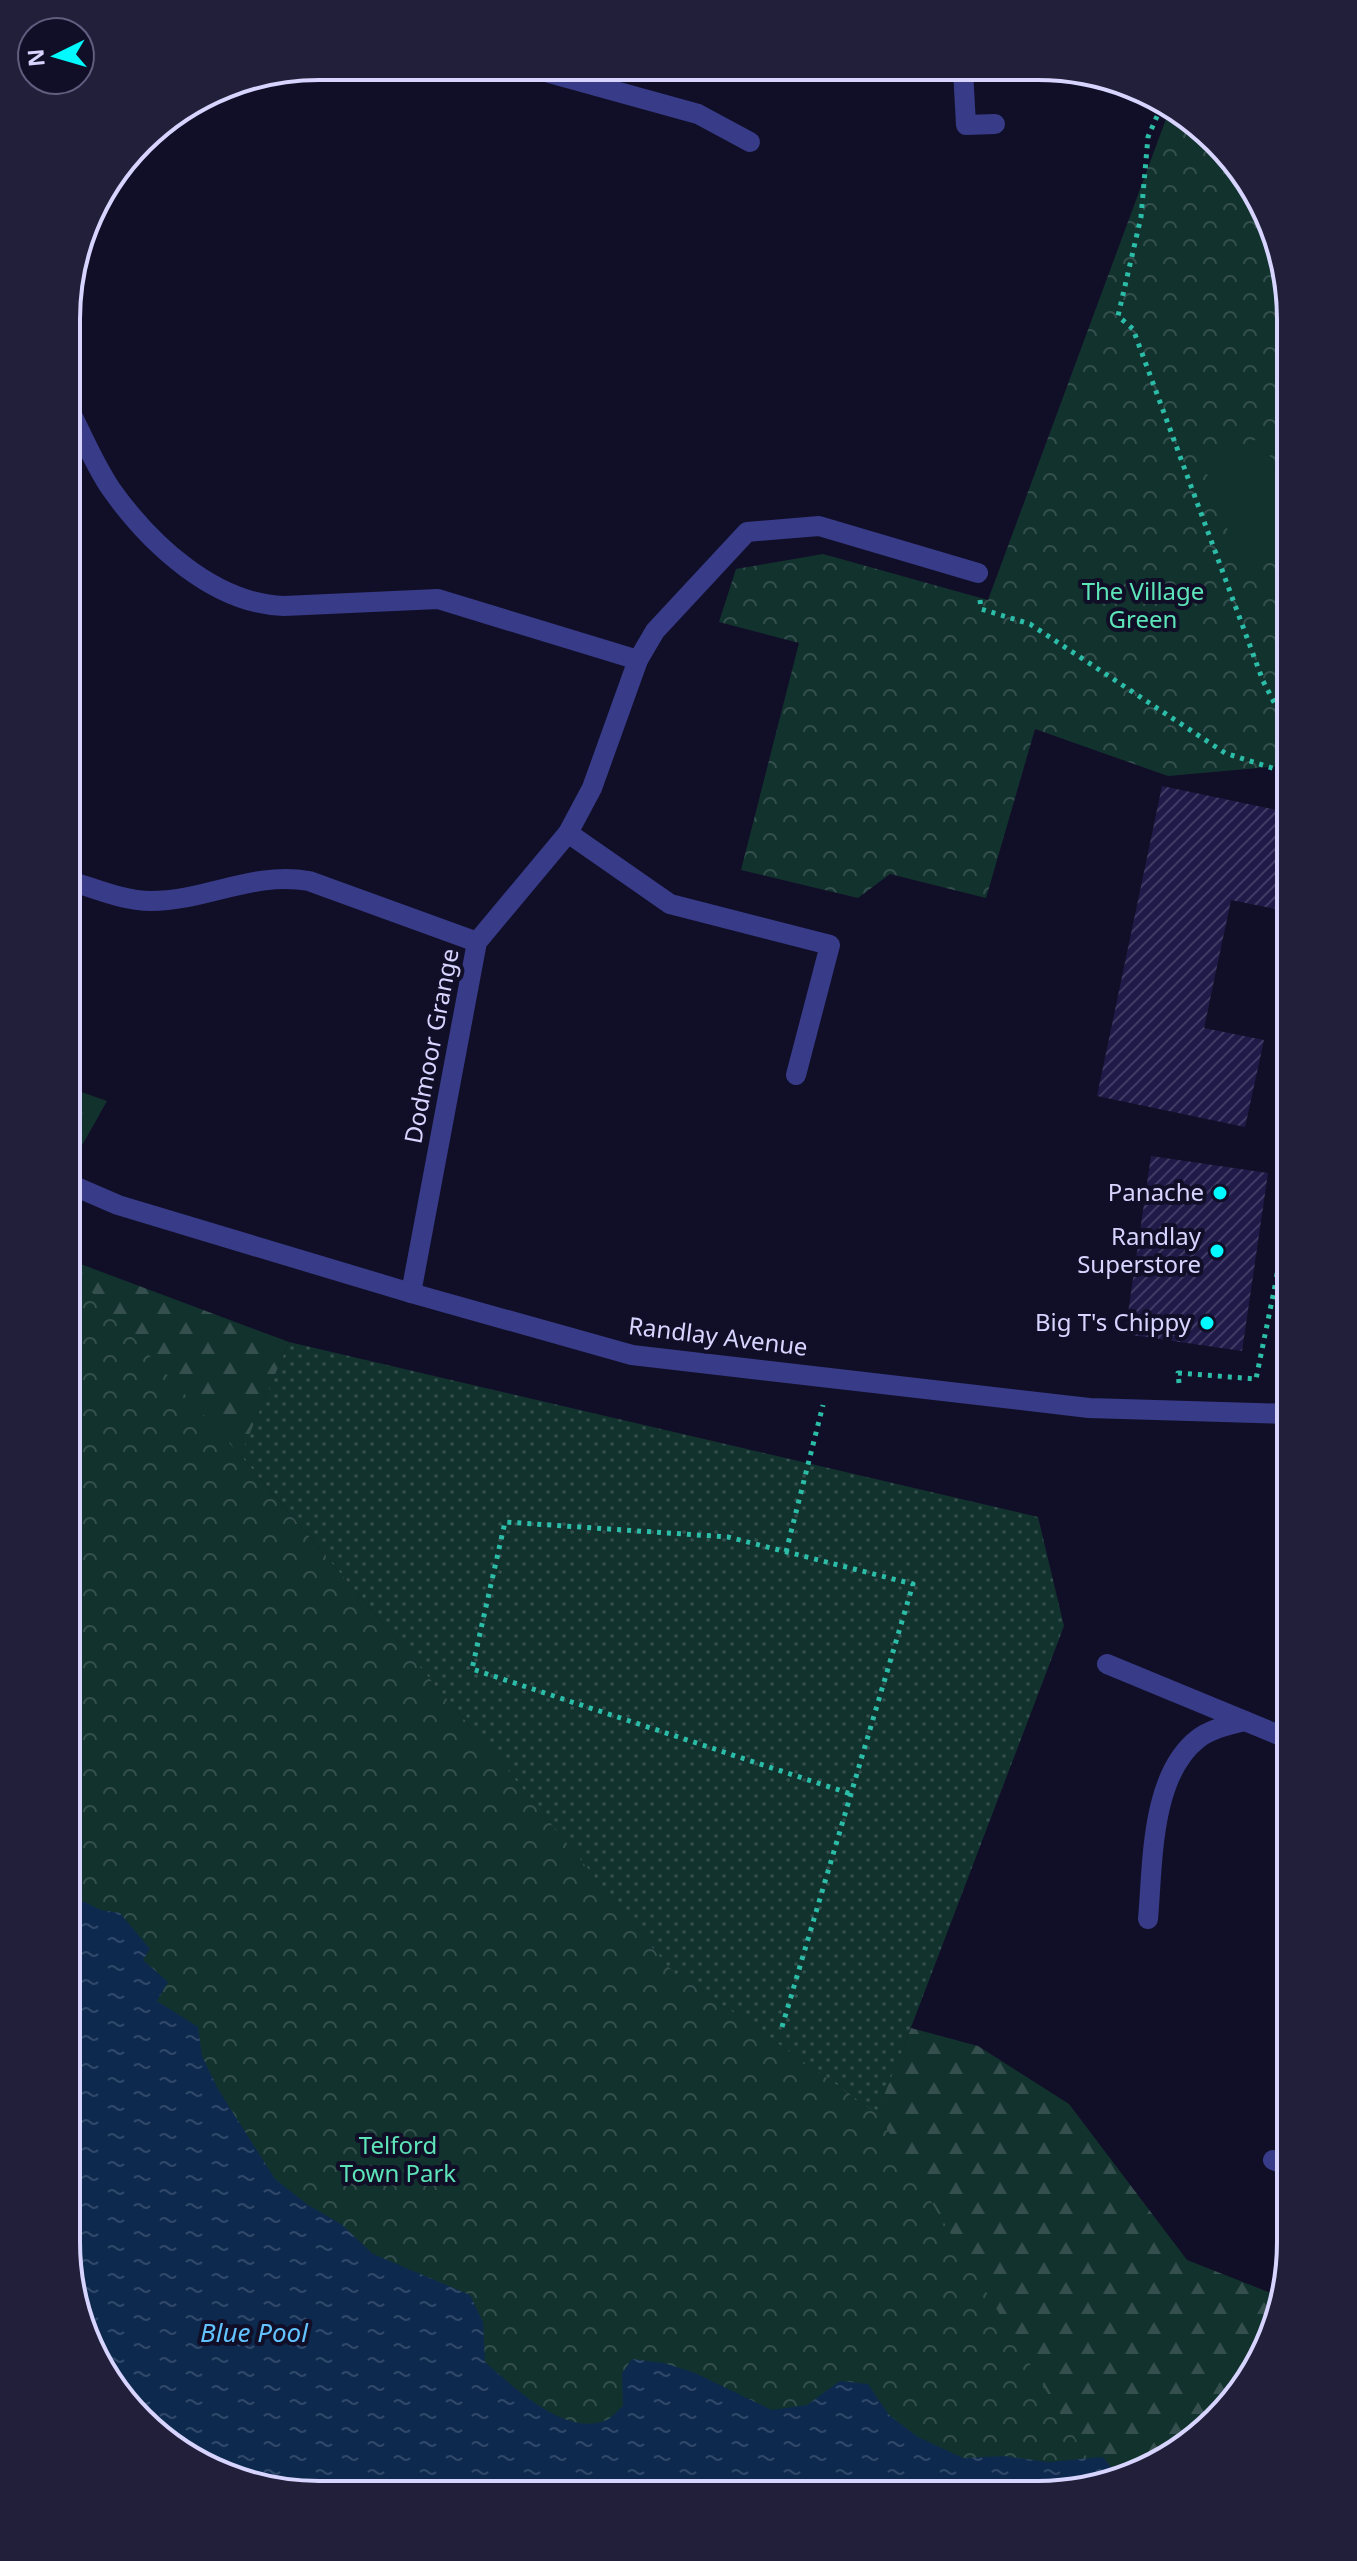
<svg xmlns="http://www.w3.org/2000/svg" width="1357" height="2561" font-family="'Noto Sans',sans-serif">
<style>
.grass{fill:url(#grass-dots)}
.forest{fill:url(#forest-firs)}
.park{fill:url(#park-crowns)}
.pitch{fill:#12322e}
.water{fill:url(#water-ripples)}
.building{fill:url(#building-hatch)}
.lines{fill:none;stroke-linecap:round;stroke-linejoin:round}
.path{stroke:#2cbda9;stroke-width:5;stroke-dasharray:4 6;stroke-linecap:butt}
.minor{stroke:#383b88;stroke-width:20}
.tertiary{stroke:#383b88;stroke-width:20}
.poi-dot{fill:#01f9ff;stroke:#110f28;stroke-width:3}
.labels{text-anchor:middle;stroke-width:8;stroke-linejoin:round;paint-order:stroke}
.park-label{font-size:24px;fill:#5de4b8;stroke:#110f28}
.street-label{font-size:24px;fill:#d7d5ff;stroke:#110f28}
.poi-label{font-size:24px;fill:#d7d5ff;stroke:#110f28;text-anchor:end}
.water-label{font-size:26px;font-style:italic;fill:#63c3ff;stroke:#110f28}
.rim{fill:none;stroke:#d7d5ff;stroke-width:4}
</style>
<defs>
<pattern id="grass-dots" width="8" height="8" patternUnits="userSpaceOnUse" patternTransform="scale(2)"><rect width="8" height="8" fill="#12322e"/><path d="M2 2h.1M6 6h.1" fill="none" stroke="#344f4d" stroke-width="1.8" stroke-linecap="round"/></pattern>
<pattern id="forest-firs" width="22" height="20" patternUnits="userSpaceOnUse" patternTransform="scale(2)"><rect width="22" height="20" fill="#12322e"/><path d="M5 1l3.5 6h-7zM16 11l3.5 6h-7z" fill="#344f4d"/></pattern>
<pattern id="park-crowns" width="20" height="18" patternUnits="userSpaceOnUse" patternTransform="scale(2)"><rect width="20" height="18" fill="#12322e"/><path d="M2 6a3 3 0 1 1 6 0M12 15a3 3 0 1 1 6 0" fill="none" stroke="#344f4d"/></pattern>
<pattern id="water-ripples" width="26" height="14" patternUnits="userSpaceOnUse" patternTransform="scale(2)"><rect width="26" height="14" fill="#0d2a4e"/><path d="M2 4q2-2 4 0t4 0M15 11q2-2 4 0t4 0" fill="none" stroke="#304869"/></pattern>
<pattern id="building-hatch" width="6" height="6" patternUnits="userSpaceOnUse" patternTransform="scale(2)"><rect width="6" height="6" fill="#201a49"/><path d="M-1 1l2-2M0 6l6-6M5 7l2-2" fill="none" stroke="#403a64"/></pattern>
</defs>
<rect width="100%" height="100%" fill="#110f28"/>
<polygon class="grass" points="289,1342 1038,1517 1064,1626 878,2114 668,1967 508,1771 240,1455"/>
<g class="forest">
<polygon points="67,1087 107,1101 76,1156 67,1152"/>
<polygon points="67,1259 289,1342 240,1456 508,1771 668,1967 877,2113 911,2028 978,2046 1069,2104 1187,2260 1281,2297 1272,2338 1238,2396 1179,2452 1121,2480 1119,2472 1048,2462 66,1901"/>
</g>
<g class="park">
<polygon points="1169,111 1204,129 1278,238 1291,319 1291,765 1168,776 1035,729 986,898 890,874 858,898 741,870 799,643 719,622 736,569 823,554 988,600"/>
<polygon points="67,1265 240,1455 508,1771 668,1967 878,2114 1103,2484 1038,2495 286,2493 222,2476 153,2432 79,2323 66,2242"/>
</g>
<polygon class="pitch" points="1263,437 1291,513 1291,548 1241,566 1202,460"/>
<path class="water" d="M70,1895L101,1910L120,1913L150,1949L143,1960L168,1982L157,2001L198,2027L202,2056L218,2089L275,2179L308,2205L341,2224L373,2254L470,2295L483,2322L485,2362C513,2386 563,2436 604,2421C611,2419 618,2410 623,2406L622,2373L632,2359L664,2363L695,2373L772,2410L807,2405L840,2381L868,2384L889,2415L918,2437L963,2458L1004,2456L1048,2462L1103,2457L1121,2480L1038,2495L286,2493L222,2476L153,2432L79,2323L66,2242V1901Z"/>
<g class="building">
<polygon points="1162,786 1291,813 1290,912 1231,900 1204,1028 1264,1040 1245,1127 1097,1096"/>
<polygon points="1151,1156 1268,1173 1242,1351 1125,1334"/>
</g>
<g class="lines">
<g class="path">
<polyline points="1161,107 1148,137 1141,217 1118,316 1133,329 1263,681 1291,735"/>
<polyline points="980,600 981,609 1030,624 1225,753 1291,774"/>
<polyline points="1291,1287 1276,1281 1291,1183"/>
<polyline points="1179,1383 1178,1373 1256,1379 1276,1281"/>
<polyline points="786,1552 823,1405"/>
<polyline points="782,2027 913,1584 728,1537 505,1522 472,1669 851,1794"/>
</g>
<g class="minor">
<polyline points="528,67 698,114 750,142"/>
<polyline points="963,70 966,125 995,124"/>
<path d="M68,407C82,434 94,464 111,489C150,544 214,604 284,606L438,599L638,660"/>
<polyline points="568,833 670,904 830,945 796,1075"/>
<path d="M67,880C94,888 123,901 151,901C206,901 253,871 309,881L477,942"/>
<polyline points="411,1293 477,942 568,833 592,788 638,660 655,631 747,532 819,526 978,573"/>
<polyline points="1107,1664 1291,1740"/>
<polyline points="1283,1737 1291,1714"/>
<path d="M1148,1919C1153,1864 1150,1775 1199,1738C1211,1729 1231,1724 1245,1721"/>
<polyline points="1273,2160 1290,2167"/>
</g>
<polyline class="tertiary" points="67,1183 118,1205 411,1293 632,1355 1089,1408 1291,1414"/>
</g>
<g class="poi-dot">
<circle cx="1220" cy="1193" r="8"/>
<circle cx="1217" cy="1251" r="8"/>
<circle cx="1207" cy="1323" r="8"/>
</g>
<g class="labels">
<g class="park-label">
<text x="1143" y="600">The Village<tspan x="1143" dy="28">Green</tspan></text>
<text x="398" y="2154">Telford<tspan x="398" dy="28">Town Park</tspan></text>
</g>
<g class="street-label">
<text transform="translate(432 1046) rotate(-79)" y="8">Dodmoor Grange</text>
<text transform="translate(718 1337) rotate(7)" y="8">Randlay Avenue</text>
</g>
<g class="poi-label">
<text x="1204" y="1201">Panache</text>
<text x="1201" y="1245">Randlay<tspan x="1201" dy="28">Superstore</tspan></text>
<text x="1191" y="1331">Big T's Chippy</text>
</g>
<g class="water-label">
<text x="254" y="2342">Blue Pool</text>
</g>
</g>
<path d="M0 0H1357V2561H0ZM319 80H1038A239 239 0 0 1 1277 319V2242A239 239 0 0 1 1038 2481H319A239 239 0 0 1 80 2242V319A239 239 0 0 1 319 80Z" fill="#211f39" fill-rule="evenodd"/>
<path class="rim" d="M319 80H1038A239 239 0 0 1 1277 319V2242A239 239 0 0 1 1038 2481H319A239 239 0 0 1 80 2242V319A239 239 0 0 1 319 80Z"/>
<g transform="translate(56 56) rotate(265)"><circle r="38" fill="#110f28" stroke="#605e7e" stroke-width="2"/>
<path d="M0-6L14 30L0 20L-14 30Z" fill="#01f9ff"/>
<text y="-12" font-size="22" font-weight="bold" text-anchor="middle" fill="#d7d5ff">N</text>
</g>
</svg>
